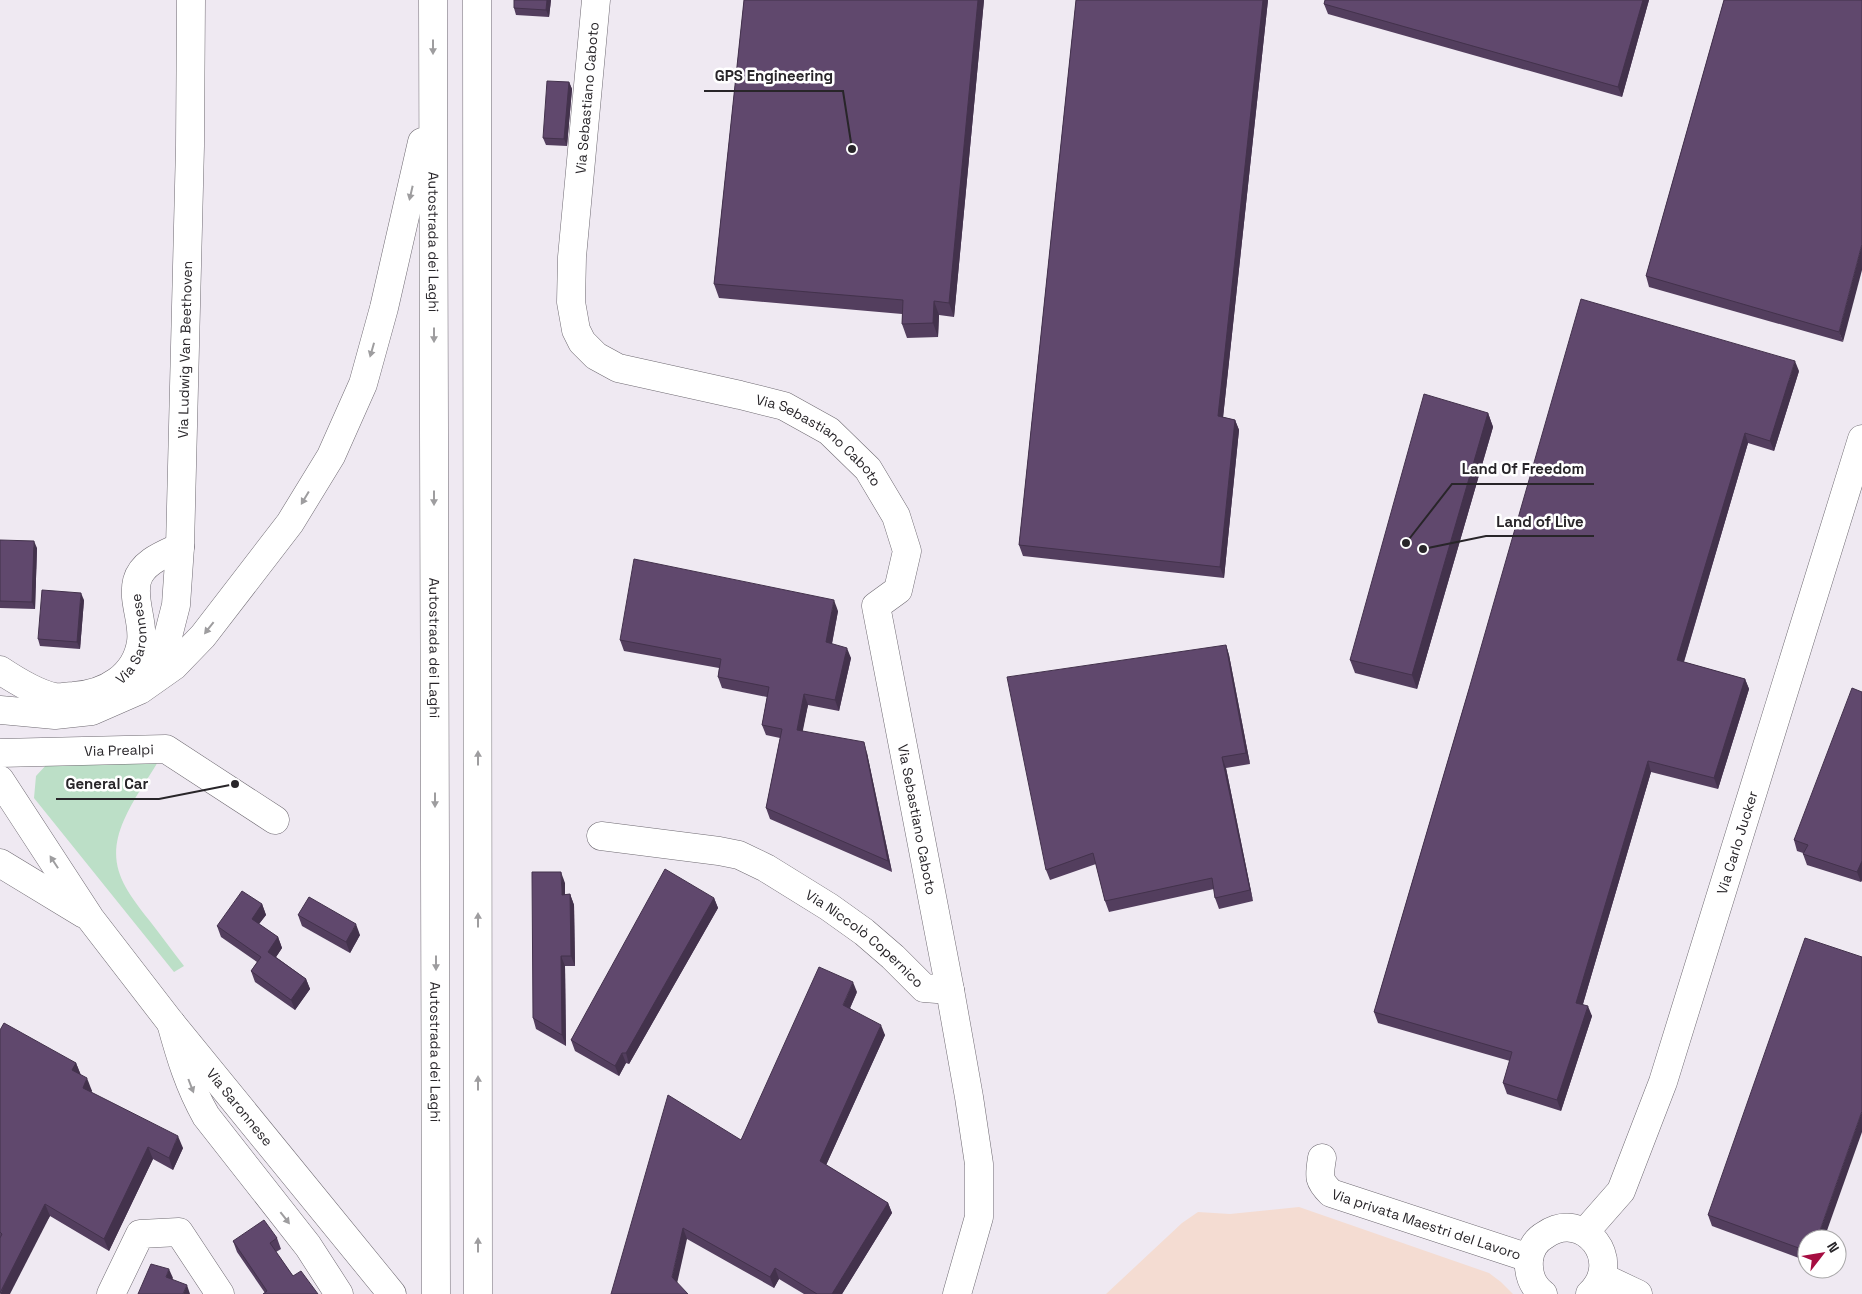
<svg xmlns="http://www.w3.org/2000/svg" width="1862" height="1294" font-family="'Space Grotesk',sans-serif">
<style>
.commercial{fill:#f4dcd2}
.green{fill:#bcdfc7}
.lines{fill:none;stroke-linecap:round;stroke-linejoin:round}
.minor-casing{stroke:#6f6a72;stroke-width:29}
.major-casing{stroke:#6f6a72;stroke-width:29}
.highway-casing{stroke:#6f6a72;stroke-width:29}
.minor{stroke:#fff;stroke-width:28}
.major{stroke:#fff;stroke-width:28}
.highway{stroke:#fff;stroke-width:28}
.wall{fill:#533e5e}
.shaded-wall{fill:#43324c}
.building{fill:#60486d;stroke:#43324c}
.oneway{fill:#9e9d9f}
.labels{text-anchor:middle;stroke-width:5;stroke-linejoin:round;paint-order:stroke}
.street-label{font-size:14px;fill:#282529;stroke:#fff}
.leader{fill:none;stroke:#282529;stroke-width:2}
.callout-dot{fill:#282529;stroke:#fff;stroke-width:2}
.callout-label{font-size:15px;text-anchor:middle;font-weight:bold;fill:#282529;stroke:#fff;stroke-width:5;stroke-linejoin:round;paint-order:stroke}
</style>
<rect width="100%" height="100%" fill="#efe9f2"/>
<polygon class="commercial" points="1299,1207 1489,1273 1501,1282 1513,1294 1106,1294 1182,1223 1198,1212 1230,1214"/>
<path class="green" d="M159,760C148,779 133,799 124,820C105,863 123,887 149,920C161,935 172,951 184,966L174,972L34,798L36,776L49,762Z"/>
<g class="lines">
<g class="minor-casing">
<g id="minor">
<path id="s1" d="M596,0L572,257L571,302L576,330L582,342L596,356L618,368L740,395L784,406L829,431L868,469L896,516L907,551L898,590L876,606L950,990"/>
<path id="s2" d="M0,670C15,680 36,693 54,697C60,698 67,696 73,696C106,694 136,676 141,642C144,622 132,601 137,581C142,562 165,554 180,547"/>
<path id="s3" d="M142,687L162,660L176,605L180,547L190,146L191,0"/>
<path id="s4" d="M0,753L166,749L275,820"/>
<path id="s5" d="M601,836L719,851L739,855L766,868L829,907L864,932L893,957L924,988L950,990L969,1097L979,1164V1217L957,1294"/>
<path id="s6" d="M1322,1158C1319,1177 1318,1180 1331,1193L1529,1258"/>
<path id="s7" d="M1585,1232L1621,1191L1663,1082L1862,439"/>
<polyline points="1602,1277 1638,1294"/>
<polyline points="111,1294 140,1234 179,1232 220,1294"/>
<path d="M1543,1294C1532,1286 1528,1273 1529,1260C1530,1250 1536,1240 1545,1235C1584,1208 1625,1261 1590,1294"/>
</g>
</g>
<g class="major-casing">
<g id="major">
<path id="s8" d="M0,780L90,918L171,1023L392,1294"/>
<polyline points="0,863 84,914"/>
</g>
</g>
<g class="highway-casing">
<g id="highway">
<path id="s9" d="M433,0L436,1294"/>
<polyline points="477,0 478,1294"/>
<polyline points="0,710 55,715 92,711 140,690 174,666 203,636 290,523 331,456 363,384 384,308 422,142"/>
<path d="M171,1023C180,1056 189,1086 206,1116L308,1246L339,1294"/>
</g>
</g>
<use href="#minor" class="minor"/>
<use href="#major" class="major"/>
<use href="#highway" class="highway"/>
</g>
<g class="wall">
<polygon points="514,0 551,0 549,17 516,15 514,8"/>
<polygon points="744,0 984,0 954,317 939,315 938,337 907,338 902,324 902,314 719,298 714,284"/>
<polygon points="1076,0 1268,0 1223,417 1235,420 1239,430 1224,578 1023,556 1019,545"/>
<polygon points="1325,0 1649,0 1622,97 1328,14 1324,4"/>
<polygon points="1724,0 1843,342 1649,287 1646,276"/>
<polygon points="569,82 572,89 567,146 546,145 543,138"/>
<polygon points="1799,371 1774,451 1748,443 1684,662 1745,679 1749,689 1718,789 1651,772 1583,1004 1592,1016 1561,1111 1507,1094 1503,1083 1510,1061 1378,1023 1374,1012 1469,689"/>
<polygon points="1488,413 1493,427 1417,689 1355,673 1350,660"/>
<polygon points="0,540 37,548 35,609 0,608"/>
<polygon points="84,600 80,649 40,646 38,639"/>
<polygon points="838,611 832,644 851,658 839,711 808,705 802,731 867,753 892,872 770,819 766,808 780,738 766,735 762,725 767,697 722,688 718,677 719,668 624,651 620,640"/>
<polygon points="1226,645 1229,655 1250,764 1226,768 1253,901 1219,909 1215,898 1214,889 1109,912 1105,901 1096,864 1050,880 1046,870"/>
<polygon points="1862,692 1862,880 1861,882 1807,865 1803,854 1803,853 1797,851 1794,840"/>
<polygon points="565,883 565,895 570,894 574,905 575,966 565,966 566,1046 536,1029 533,1018"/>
<polygon points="714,898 718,908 629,1064 626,1063 619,1076 575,1051 571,1040"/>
<polygon points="262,904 266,915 259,924 278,937 282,948 276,957 306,979 310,989 295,1010 255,982 251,971 257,962 221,937 217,926"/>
<polygon points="298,915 360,935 350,953 302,926"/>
<polygon points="857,992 850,1008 885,1035 826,1165 888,1203 892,1213 842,1294 804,1294 779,1279 774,1288 687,1239 611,1294 741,1140"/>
<polygon points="0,1030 76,1063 81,1075 92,1091 91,1092 183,1148 173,1170 153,1159 109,1251 50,1216 0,1294"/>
<polygon points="1708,1215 1807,1239 1807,1261 1712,1226"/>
<polygon points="277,1238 281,1249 276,1252 293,1276 318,1294 265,1293 237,1252 233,1241"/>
</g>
<g class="shaded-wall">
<polygon points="547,0 551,0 549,17 546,10"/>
<polygon points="978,0 984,0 954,317 949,303"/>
<polygon points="1263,0 1268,0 1222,427 1218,416"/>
<polygon points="1643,0 1649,0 1622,97 1618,87"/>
<polygon points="569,82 572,89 567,146 564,139"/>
<polygon points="1862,244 1862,270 1843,342 1839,332"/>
<polygon points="934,301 939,315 938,337 933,323"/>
<polygon points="1795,361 1799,371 1774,451 1770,441"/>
<polygon points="1488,413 1493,427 1417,689 1412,675"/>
<polygon points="1235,420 1239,430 1224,578 1220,567"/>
<polygon points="1745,433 1748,443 1681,671 1677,660"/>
<polygon points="34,541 37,548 35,609 32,602"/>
<polygon points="81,593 84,600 80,649 77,642"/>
<polygon points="834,600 838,611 830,653 826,642"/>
<polygon points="1226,645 1229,655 1250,764 1246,753"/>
<polygon points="847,648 851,658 839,711 835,700"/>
<polygon points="1745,679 1749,689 1718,789 1714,778"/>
<polygon points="804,694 808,705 801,740 797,730"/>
<polygon points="864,742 867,753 892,872 888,861"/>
<polygon points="1222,757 1226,768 1253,901 1250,890"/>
<polygon points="1648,761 1651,772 1580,1014 1576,1003"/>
<polygon points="1862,861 1862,880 1861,882 1857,872"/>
<polygon points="561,872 565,883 565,905 562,895"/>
<polygon points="570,894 574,905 575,966 571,956"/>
<polygon points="714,898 718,908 629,1064 626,1053"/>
<polygon points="262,904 266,915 255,929 252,919"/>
<polygon points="356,924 360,935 350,953 346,942"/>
<polygon points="278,937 282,948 272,963 268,952"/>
<polygon points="561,956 565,966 566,1046 562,1035"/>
<polygon points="306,979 310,989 295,1010 291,1000"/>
<polygon points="853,982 857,992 847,1015 843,1005"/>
<polygon points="1588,1006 1592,1016 1561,1111 1557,1100"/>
<polygon points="881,1025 885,1035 823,1172 820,1161"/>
<polygon points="622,1053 626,1063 619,1076 615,1066"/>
<polygon points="76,1063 81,1076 72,1070"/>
<polygon points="87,1078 92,1091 87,1100 83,1088"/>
<polygon points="1862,1111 1862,1132 1824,1239 1817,1239"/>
<polygon points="178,1136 183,1148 173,1170 169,1158"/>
<polygon points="148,1147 153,1159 109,1251 104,1239"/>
<polygon points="888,1203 892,1213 842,1294 832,1294"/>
<polygon points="45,1204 50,1216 10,1294 0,1294"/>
<polygon points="683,1228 687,1239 676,1288 672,1277"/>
<polygon points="775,1268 779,1279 774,1288 770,1277"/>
<polygon points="169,1269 173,1278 169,1286 166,1277"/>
<polygon points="187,1285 190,1294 183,1294"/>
</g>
<g class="building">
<polygon points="514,0 547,0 546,10 514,8"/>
<polygon points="744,0 978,0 949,303 934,301 933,323 902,324 903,300 714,284"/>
<polygon points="1076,0 1263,0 1218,416 1235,420 1220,567 1019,545"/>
<polygon points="1325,0 1643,0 1618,87 1324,4"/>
<polygon points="1724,0 1862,0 1862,244 1839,332 1646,276"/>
<polygon points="547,81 569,82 564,139 543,138"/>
<polygon points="1581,299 1795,361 1770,441 1745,433 1677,660 1745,679 1714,778 1648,761 1576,1003 1588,1006 1557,1100 1503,1083 1512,1052 1374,1012 1469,689"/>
<polygon points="1424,394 1488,413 1412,675 1350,660"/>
<polygon points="0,540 34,541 32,602 0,601"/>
<polygon points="634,559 834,600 826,642 847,648 835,700 804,694 797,730 864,742 888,861 766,808 782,729 762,725 769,687 718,677 721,659 620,640"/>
<polygon points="42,590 81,593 77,642 38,639"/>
<polygon points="1226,645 1246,753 1222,757 1250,890 1215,898 1212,878 1105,901 1093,853 1046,870 1007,677"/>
<polygon points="1852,688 1862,692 1862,861 1857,872 1803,854 1808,845 1794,840"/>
<polygon points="665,869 714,898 626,1053 622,1053 615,1066 571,1040"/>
<polygon points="532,872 561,872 562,895 570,894 571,956 561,956 562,1035 533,1018"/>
<polygon points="242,891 262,904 252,919 278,937 268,952 306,979 291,1000 251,971 261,957 217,926"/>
<polygon points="309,897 356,924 346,942 298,915"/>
<polygon points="1805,938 1862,957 1862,1111 1817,1239 1807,1239 1807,1251 1708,1215"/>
<polygon points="819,967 853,982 843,1005 881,1025 820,1161 888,1203 832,1294 817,1294 775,1268 770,1277 683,1228 672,1277 688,1294 611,1294 668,1095 741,1140"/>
<polygon points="4,1023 76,1063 72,1070 87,1078 83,1088 178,1136 169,1158 148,1147 104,1239 45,1204 0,1293 0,1238 2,1234 0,1232 0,1030"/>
<polygon points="264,1220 277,1238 270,1243 293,1276 301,1271 318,1294 263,1294 267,1291 233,1241"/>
<polygon points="151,1264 169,1269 166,1277 187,1285 183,1294 138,1294"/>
</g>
<defs><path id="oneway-solid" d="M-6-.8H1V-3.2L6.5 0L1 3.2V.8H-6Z" transform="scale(1.25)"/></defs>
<g class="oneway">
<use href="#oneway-solid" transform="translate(433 47) rotate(90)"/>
<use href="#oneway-solid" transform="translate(411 193) rotate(103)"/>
<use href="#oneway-solid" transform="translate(434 335) rotate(90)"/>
<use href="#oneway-solid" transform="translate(372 350) rotate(106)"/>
<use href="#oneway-solid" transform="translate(305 498) rotate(121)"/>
<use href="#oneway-solid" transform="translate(434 498) rotate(90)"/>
<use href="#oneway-solid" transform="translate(209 628) rotate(128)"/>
<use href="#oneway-solid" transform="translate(478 758) rotate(-90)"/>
<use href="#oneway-solid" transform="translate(435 800) rotate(90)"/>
<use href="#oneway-solid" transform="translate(54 862) rotate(-123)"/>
<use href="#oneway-solid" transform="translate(478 920) rotate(-90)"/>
<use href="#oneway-solid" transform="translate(436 963) rotate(90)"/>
<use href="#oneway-solid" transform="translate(478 1083) rotate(-90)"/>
<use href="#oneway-solid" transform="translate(191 1086) rotate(69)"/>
<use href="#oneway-solid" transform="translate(285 1218) rotate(52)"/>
<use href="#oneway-solid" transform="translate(478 1245) rotate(-90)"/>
</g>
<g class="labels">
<g class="street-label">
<text transform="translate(587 98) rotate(-85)" y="5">Via Sebastiano Caboto</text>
<text dy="5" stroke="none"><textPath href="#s9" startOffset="242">Autostrada dei Laghi</textPath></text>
<text dy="5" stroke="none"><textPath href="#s3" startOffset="346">Via Ludwig Van Beethoven</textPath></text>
<text dy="5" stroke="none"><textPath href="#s1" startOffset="608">Via Sebastiano Caboto</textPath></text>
<text dy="5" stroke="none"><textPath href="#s2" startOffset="175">Via Saronnese</textPath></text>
<text dy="5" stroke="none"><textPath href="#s9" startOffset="648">Autostrada dei Laghi</textPath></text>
<text dy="5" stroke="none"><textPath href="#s4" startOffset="119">Via Prealpi</textPath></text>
<text dy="5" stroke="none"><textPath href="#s1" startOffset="1042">Via Sebastiano Caboto</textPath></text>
<text dy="5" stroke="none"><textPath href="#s7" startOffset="422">Via Carlo Jucker</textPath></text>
<text dy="5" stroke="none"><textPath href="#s5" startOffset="291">Via Niccolò Copernico</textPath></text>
<text dy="5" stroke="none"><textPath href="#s9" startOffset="1052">Autostrada dei Laghi</textPath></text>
<text dy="5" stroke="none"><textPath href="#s8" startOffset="406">Via Saronnese</textPath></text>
<text dy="5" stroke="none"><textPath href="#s6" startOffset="139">Via privata Maestri del Lavoro</textPath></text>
</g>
</g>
<path class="leader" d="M852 149L843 91H704M1406 543L1452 484H1594M1423 549L1486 536H1594M235 784L159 799H56"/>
<g class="callout-dot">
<circle cx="852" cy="149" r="5"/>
<circle cx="1406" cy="543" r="5"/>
<circle cx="1423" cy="549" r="5"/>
<circle cx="235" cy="784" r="5"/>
</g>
<g class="callout-label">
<text x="774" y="81">GPS Engineering</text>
<text x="1523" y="474">Land Of Freedom</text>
<text x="1540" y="527">Land of Live</text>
<text x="107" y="789">General Car</text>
</g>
<g transform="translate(1822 1254) rotate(59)"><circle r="24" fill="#ffffff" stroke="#a9a8a9"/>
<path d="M0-4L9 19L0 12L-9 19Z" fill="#a60d41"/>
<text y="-8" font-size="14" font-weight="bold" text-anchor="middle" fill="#282529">N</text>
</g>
</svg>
